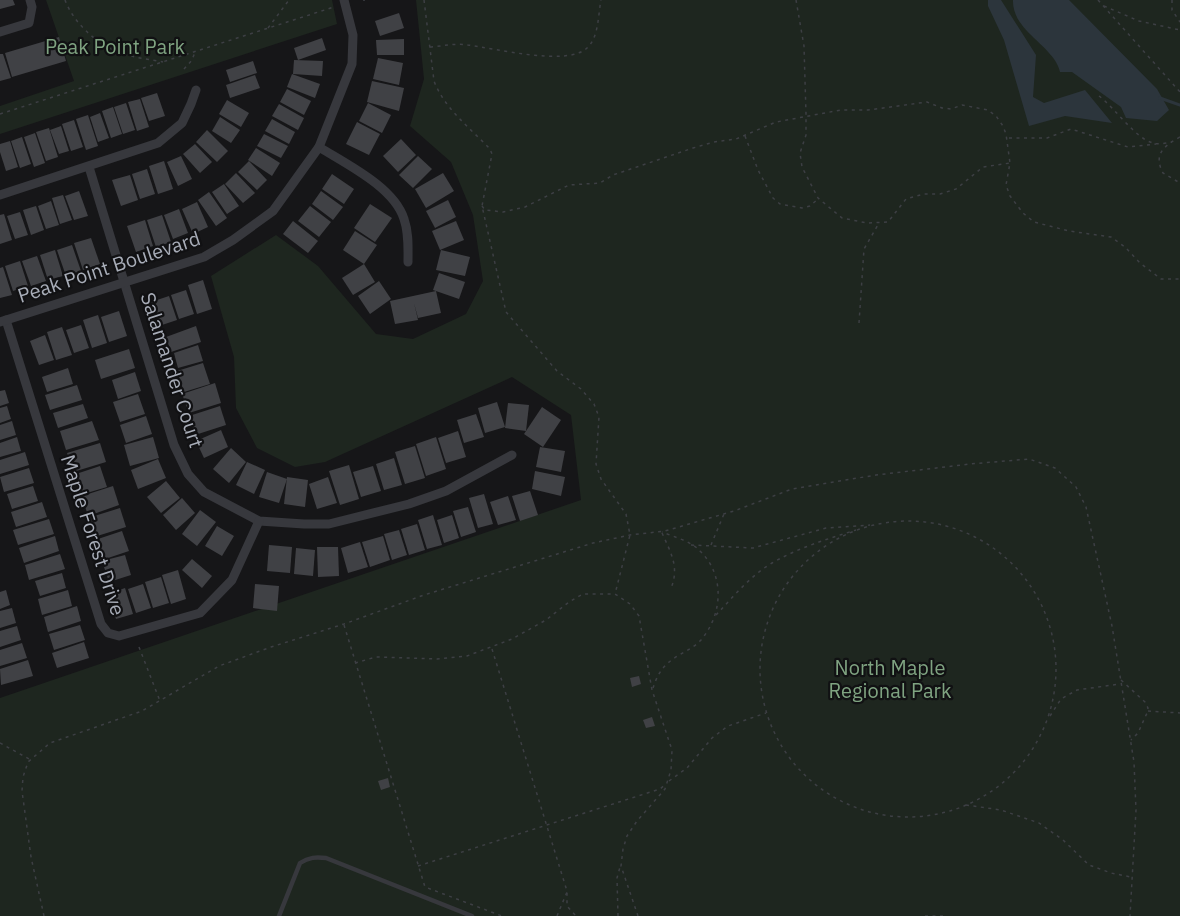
<svg xmlns="http://www.w3.org/2000/svg" width="1180" height="916" font-family="'IBM Plex Sans',sans-serif">
<style>
.green{fill:#1e261f}
.water{fill:#2c353c}
.lines{fill:none;stroke-linecap:round;stroke-linejoin:round}
.stream{stroke:#2c353c;stroke-width:3}
.building{fill:#404145}
.path{stroke:#3d3f44;stroke-width:1.5;stroke-dasharray:3 4.5;stroke-linecap:butt}
.service{stroke:#37383d;stroke-width:4.5}
.minor{stroke:#37383d;stroke-width:9}
.labels{text-anchor:middle;stroke-width:4.5;stroke-linejoin:round;paint-order:stroke}
.park-label{font-size:20px;fill:#7fa381;stroke:#111113}
.street-label{font-size:20px;fill:#a8adb8;stroke:#111113}
</style>
<rect width="100%" height="100%" fill="#161618"/>
<g class="green">
<polygon points="46,0 332,0 337,24 0,134 0,106 74,81"/>
<polygon points="416,0 1180,0 1180,916 0,916 0,698 581,500 571,415 512,377 325,462 295,467 257,448 236,408 234,357 211,276 276,235 318,266 376,334 413,339 466,314 483,281 473,215 451,162 410,126 424,79"/>
</g>
<g class="water">
<polygon points="988,0 1001,0 1036,55 1033,97 1044,103 1085,90 1112,123 1065,116 1029,126 1004,40 988,6"/>
<path d="M1013,0H1069L1157,89L1169,110L1157,121L1126,118L1121,107L1072,72H1060C1059,68 1057,63 1054,59C1041,40 1012,26 1013,0Z"/>
</g>
<g class="lines">
<polyline class="stream" points="1160,98 1180,105"/>
</g>
<g class="building">
<polygon points="0,0 13,0 15,5 0,9"/>
<polygon points="399,13 404,28 380,36 375,21"/>
<polygon points="59,37 66,61 12,77 5,53"/>
<polygon points="322,38 326,50 298,60 294,48"/>
<polygon points="404,39 404,55 377,55 376,40"/>
<polygon points="0,54 3,54 11,78 0,81"/>
<polygon points="378,58 403,63 399,85 373,79"/>
<polygon points="294,60 323,61 322,76 293,74"/>
<polygon points="253,61 257,73 230,82 226,70"/>
<polygon points="292,74 320,84 315,98 287,87"/>
<polygon points="255,75 260,88 230,98 226,85"/>
<polygon points="372,81 404,88 399,111 367,102"/>
<polygon points="287,89 311,101 304,115 280,102"/>
<polygon points="157,93 165,116 149,121 141,98"/>
<polygon points="140,99 149,127 137,131 128,102"/>
<polygon points="227,100 249,113 241,127 219,114"/>
<polygon points="126,103 135,130 123,134 114,107"/>
<polygon points="368,103 391,115 382,133 359,121"/>
<polygon points="279,104 304,118 298,130 272,116"/>
<polygon points="113,107 122,134 111,138 102,111"/>
<polygon points="100,113 109,138 98,142 90,117"/>
<polygon points="88,115 98,146 86,150 76,119"/>
<polygon points="220,117 240,130 231,143 212,131"/>
<polygon points="272,119 295,132 289,144 265,131"/>
<polygon points="74,120 83,147 71,151 62,124"/>
<polygon points="357,122 380,134 369,155 346,144"/>
<polygon points="61,126 69,151 59,154 50,130"/>
<polygon points="49,128 58,157 46,161 36,132"/>
<polygon points="207,130 228,151 217,162 196,142"/>
<polygon points="35,133 45,163 34,167 24,137"/>
<polygon points="264,134 288,146 281,158 257,146"/>
<polygon points="22,137 31,164 20,168 11,141"/>
<polygon points="401,139 416,155 398,172 383,156"/>
<polygon points="10,141 18,167 6,171 0,152 0,144"/>
<polygon points="195,144 212,162 200,173 183,154"/>
<polygon points="256,148 280,163 272,176 248,160"/>
<polygon points="181,156 192,179 178,186 167,162"/>
<polygon points="418,156 432,169 413,188 399,175"/>
<polygon points="164,161 173,189 158,194 149,166"/>
<polygon points="249,161 267,180 257,190 238,172"/>
<polygon points="147,169 155,194 140,199 132,174"/>
<polygon points="236,173 255,193 243,203 225,184"/>
<polygon points="443,173 454,191 426,208 415,189"/>
<polygon points="332,174 354,189 344,204 322,189"/>
<polygon points="130,175 138,200 121,206 112,180"/>
<polygon points="224,184 239,206 227,214 212,192"/>
<polygon points="79,191 88,216 74,220 65,196"/>
<polygon points="321,191 343,207 333,220 312,204"/>
<polygon points="209,192 227,218 216,226 198,200"/>
<polygon points="63,195 72,220 60,224 52,198"/>
<polygon points="448,200 456,217 435,228 426,211"/>
<polygon points="51,201 59,225 46,229 38,206"/>
<polygon points="197,202 208,227 193,234 182,209"/>
<polygon points="370,204 392,218 375,242 354,228"/>
<polygon points="36,206 44,230 31,235 23,210"/>
<polygon points="310,206 331,222 319,237 298,221"/>
<polygon points="179,209 188,233 173,239 164,215"/>
<polygon points="20,212 28,235 15,239 7,216"/>
<polygon points="4,214 12,240 0,244 0,215"/>
<polygon points="162,215 171,242 156,247 147,220"/>
<polygon points="145,220 153,246 136,252 127,226"/>
<polygon points="293,221 318,241 308,253 283,234"/>
<polygon points="456,221 464,240 440,250 432,231"/>
<polygon points="355,231 377,245 364,264 343,250"/>
<polygon points="91,238 100,264 83,270 74,243"/>
<polygon points="72,245 81,271 66,276 57,250"/>
<polygon points="55,250 63,276 48,280 40,255"/>
<polygon points="441,250 470,257 465,276 436,270"/>
<polygon points="37,256 46,281 31,286 22,261"/>
<polygon points="20,261 28,286 13,291 5,266"/>
<polygon points="364,264 375,282 353,295 342,278"/>
<polygon points="3,267 12,295 0,298 0,268"/>
<polygon points="439,273 465,282 459,299 433,290"/>
<polygon points="203,280 212,309 197,314 188,285"/>
<polygon points="379,281 391,299 370,314 358,296"/>
<polygon points="186,290 194,314 179,319 171,295"/>
<polygon points="436,291 441,313 418,318 414,303 418,320 395,324 390,301"/>
<polygon points="169,296 177,320 159,326 151,302"/>
<polygon points="119,311 127,336 109,342 101,317"/>
<polygon points="98,315 107,343 92,348 83,320"/>
<polygon points="81,325 89,348 74,353 66,330"/>
<polygon points="196,326 201,342 171,352 166,337"/>
<polygon points="62,327 72,355 56,360 47,332"/>
<polygon points="45,335 54,360 39,365 30,341"/>
<polygon points="198,345 203,361 178,368 174,353"/>
<polygon points="129,349 135,368 101,379 95,360"/>
<polygon points="203,363 210,384 184,392 177,371"/>
<polygon points="68,368 73,384 47,392 42,377"/>
<polygon points="135,372 141,391 118,399 112,380"/>
<polygon points="215,383 221,403 189,413 182,394"/>
<polygon points="77,385 82,400 50,410 45,395"/>
<polygon points="5,390 9,403 0,406 0,391"/>
<polygon points="138,394 145,414 120,422 113,402"/>
<polygon points="497,402 505,427 485,433 478,408"/>
<polygon points="508,403 529,405 526,431 505,428"/>
<polygon points="83,404 88,418 58,428 53,413"/>
<polygon points="7,406 11,419 0,423 0,408"/>
<polygon points="220,406 226,425 195,435 189,416"/>
<polygon points="542,407 561,420 543,447 524,434"/>
<polygon points="476,414 484,437 464,443 457,420"/>
<polygon points="146,416 152,434 126,443 120,425"/>
<polygon points="12,421 16,435 0,440 0,425"/>
<polygon points="92,421 99,440 66,450 60,431"/>
<polygon points="221,430 228,447 204,458 196,441"/>
<polygon points="458,431 466,457 446,463 438,438"/>
<polygon points="17,437 21,451 0,457 0,443"/>
<polygon points="153,437 159,458 130,466 124,445"/>
<polygon points="436,437 446,469 426,476 416,444"/>
<polygon points="100,443 106,462 73,472 67,453"/>
<polygon points="415,446 425,478 405,484 395,452"/>
<polygon points="540,447 565,451 561,472 536,467"/>
<polygon points="231,448 246,462 229,483 213,469"/>
<polygon points="25,452 29,465 0,474 0,460"/>
<polygon points="394,458 402,485 384,490 376,464"/>
<polygon points="158,459 166,478 138,489 131,470"/>
<polygon points="247,462 265,470 254,494 236,485"/>
<polygon points="349,465 359,499 340,505 329,471"/>
<polygon points="100,466 107,487 80,495 73,475"/>
<polygon points="373,466 381,491 361,497 353,472"/>
<polygon points="29,468 34,483 4,492 0,477"/>
<polygon points="535,471 565,477 561,496 532,489"/>
<polygon points="267,472 287,479 279,503 259,497"/>
<polygon points="287,477 308,480 305,507 284,504"/>
<polygon points="328,477 337,503 317,509 309,484"/>
<polygon points="166,481 180,498 161,513 147,497"/>
<polygon points="33,486 38,501 12,509 7,494"/>
<polygon points="113,486 119,505 88,516 82,496"/>
<polygon points="530,491 538,515 520,521 512,496"/>
<polygon points="484,494 493,524 478,528 469,498"/>
<polygon points="508,496 516,520 498,525 490,502"/>
<polygon points="182,498 195,513 176,530 163,515"/>
<polygon points="42,502 47,517 16,527 11,512"/>
<polygon points="468,507 476,532 461,537 453,511"/>
<polygon points="120,508 126,527 94,537 88,518"/>
<polygon points="200,510 216,522 197,546 182,534"/>
<polygon points="433,515 442,545 427,549 418,520"/>
<polygon points="452,515 459,538 444,543 437,520"/>
<polygon points="49,519 54,534 18,545 13,530"/>
<polygon points="417,524 425,550 409,555 401,529"/>
<polygon points="217,526 234,536 222,556 205,546"/>
<polygon points="399,530 407,555 392,560 384,534"/>
<polygon points="122,531 129,551 99,561 92,541"/>
<polygon points="55,536 59,551 24,563 19,548"/>
<polygon points="383,536 390,560 370,567 362,542"/>
<polygon points="360,542 368,567 348,573 341,548"/>
<polygon points="269,545 292,547 290,573 267,571"/>
<polygon points="317,547 338,547 339,576 318,577"/>
<polygon points="296,548 315,550 313,576 294,574"/>
<polygon points="60,554 65,569 29,580 25,565"/>
<polygon points="125,555 131,575 109,582 102,561"/>
<polygon points="192,559 212,576 202,588 182,570"/>
<polygon points="178,570 186,599 171,604 162,575"/>
<polygon points="62,573 66,588 40,596 35,581"/>
<polygon points="161,577 169,603 153,608 145,582"/>
<polygon points="143,584 151,608 136,613 128,589"/>
<polygon points="255,584 279,586 277,611 253,608"/>
<polygon points="125,588 133,614 116,619 108,594"/>
<polygon points="6,590 10,605 0,609 0,592"/>
<polygon points="68,590 72,606 42,615 38,599"/>
<polygon points="77,606 81,621 48,632 44,617"/>
<polygon points="12,608 16,623 0,628 0,611"/>
<polygon points="80,625 85,640 54,650 49,634"/>
<polygon points="17,626 21,640 0,647 0,631"/>
<polygon points="84,642 89,658 57,668 52,653"/>
<polygon points="22,643 27,658 0,666 0,650"/>
<polygon points="28,660 33,676 1,685 0,669"/>
<polygon points="639,676 641,684 632,687 630,678"/>
<polygon points="652,717 655,726 646,728 643,720"/>
<polygon points="388,778 390,787 381,790 378,781"/>
</g>
<g class="lines">
<g class="path">
<path d="M65,0C74,24 98,45 121,53C134,58 149,59 163,62"/>
<polyline points="363,0 365,0"/>
<path d="M424,0L434,81C444,108 470,128 490,149L492,154L482,206L506,312L557,371L581,389L594,404L599,417L596,464L601,479L626,514L630,535L615,594"/>
<polyline points="796,0 804,46 806,114 806,135 800,153 802,167 818,198 842,218 867,223 888,222 906,199 924,194 940,194 956,189 983,167 1010,163"/>
<polyline points="1098,0 1180,92"/>
<polyline points="1172,0 1172,10 1180,22"/>
<polyline points="1104,6 1139,21 1180,30"/>
<polyline points="268,28 289,0"/>
<path d="M430,47C443,46 456,43 468,45C494,48 567,67 587,48C599,37 598,15 601,0"/>
<polyline points="184,69 192,60 195,52"/>
<path d="M1099,96C1115,108 1136,139 1153,143C1159,145 1166,143 1172,142"/>
<polyline points="0,114 334,7"/>
<polyline points="745,136 758,170 773,198 780,204 802,208 810,206 818,199"/>
<path d="M1180,137C1164,146 1153,154 1163,173L1180,183"/>
<polyline points="1009,138 1047,138 1071,129 1128,147 1156,144"/>
<polyline points="482,206 485,210 503,212 525,207 569,185 600,183 613,175 693,148 714,142 736,139 776,122 841,110 868,110 927,102 942,108 951,109 962,105 988,110 996,116 1003,126 1006,134 1010,163 1006,185 1010,196 1023,213 1034,222 1069,231 1111,237 1125,247 1140,263 1161,279 1180,279"/>
<polyline points="859,323 864,249 879,223"/>
<circle cx="908" cy="669" r="148"/>
<path d="M662,533C670,551 680,567 671,588"/>
<polyline points="691,545 753,548 826,528 870,525"/>
<polyline points="711,545 724,514"/>
<path d="M716,615C733,597 750,576 772,563C798,548 827,539 856,530"/>
<polyline points="344,625 425,887 502,916"/>
<polyline points="139,647 160,701"/>
<polyline points="492,649 567,891 567,906 576,916"/>
<polyline points="355,663 376,657 437,659 467,656 512,639 546,620 569,602 583,594 615,594 630,604 639,616 652,690 672,750 671,770 665,789 637,821 627,836 623,849 621,866 638,916"/>
<polyline points="1121,680 1145,702 1148,708 1147,713 1138,733 1131,740"/>
<path d="M653,688C656,679 660,670 667,664C677,654 692,650 701,640C723,614 725,575 700,551C691,541 674,537 662,532"/>
<polyline points="1148,711 1180,713"/>
<polyline points="1050,716 1061,699 1077,690 1120,684"/>
<polyline points="0,743 31,760"/>
<polyline points="669,781 687,768 712,738 728,726 766,713"/>
<polyline points="966,805 1001,810 1039,823 1063,840 1089,865 1111,873 1131,877"/>
<polyline points="418,866 660,789 666,784"/>
<polyline points="44,916 31,857 22,791 23,777 28,762 50,743 142,711 219,666 271,647 344,624 424,595 593,543 630,535 665,531 734,511 792,489 876,475 970,464 1029,459 1055,468 1076,487 1086,507 1112,626 1134,762 1136,810 1130,916"/>
<polyline points="557,916 567,892"/>
<polyline points="618,916 617,878 620,867"/>
<polyline points="925,916 946,916"/>
</g>
<path class="service" d="M279,916L300,863C309,857 316,857 326,858L472,916"/>
<g class="minor">
<polyline points="0,32 29,23 32,7 30,0"/>
<path d="M319,147C346,164 394,187 404,219C409,233 408,248 408,262"/>
<polyline points="89,167 174,445 188,474 204,492 259,521 304,524 329,524 409,504 446,491 512,455"/>
<polyline points="0,195 158,143 182,123 191,104 196,90"/>
<polyline points="6,320 101,624 108,633 119,636 200,613 232,580 259,521"/>
<polyline points="0,322 204,257 233,240 273,211 319,147 352,64 353,35 344,0"/>
</g>
</g>
<g class="labels">
<g class="park-label">
<text x="115" y="54">Peak Point Park</text>
<text x="890" y="675">North Maple<tspan x="890" dy="23">Regional Park</tspan></text>
</g>
<g class="street-label">
<text transform="translate(109 267) rotate(-18)" y="7">Peak Point Boulevard</text>
<text transform="translate(172 370) rotate(72)" y="7">Salamander Court</text>
<text transform="translate(93 535) rotate(72)" y="7">Maple Forest Drive</text>
</g>
</g>
</svg>
